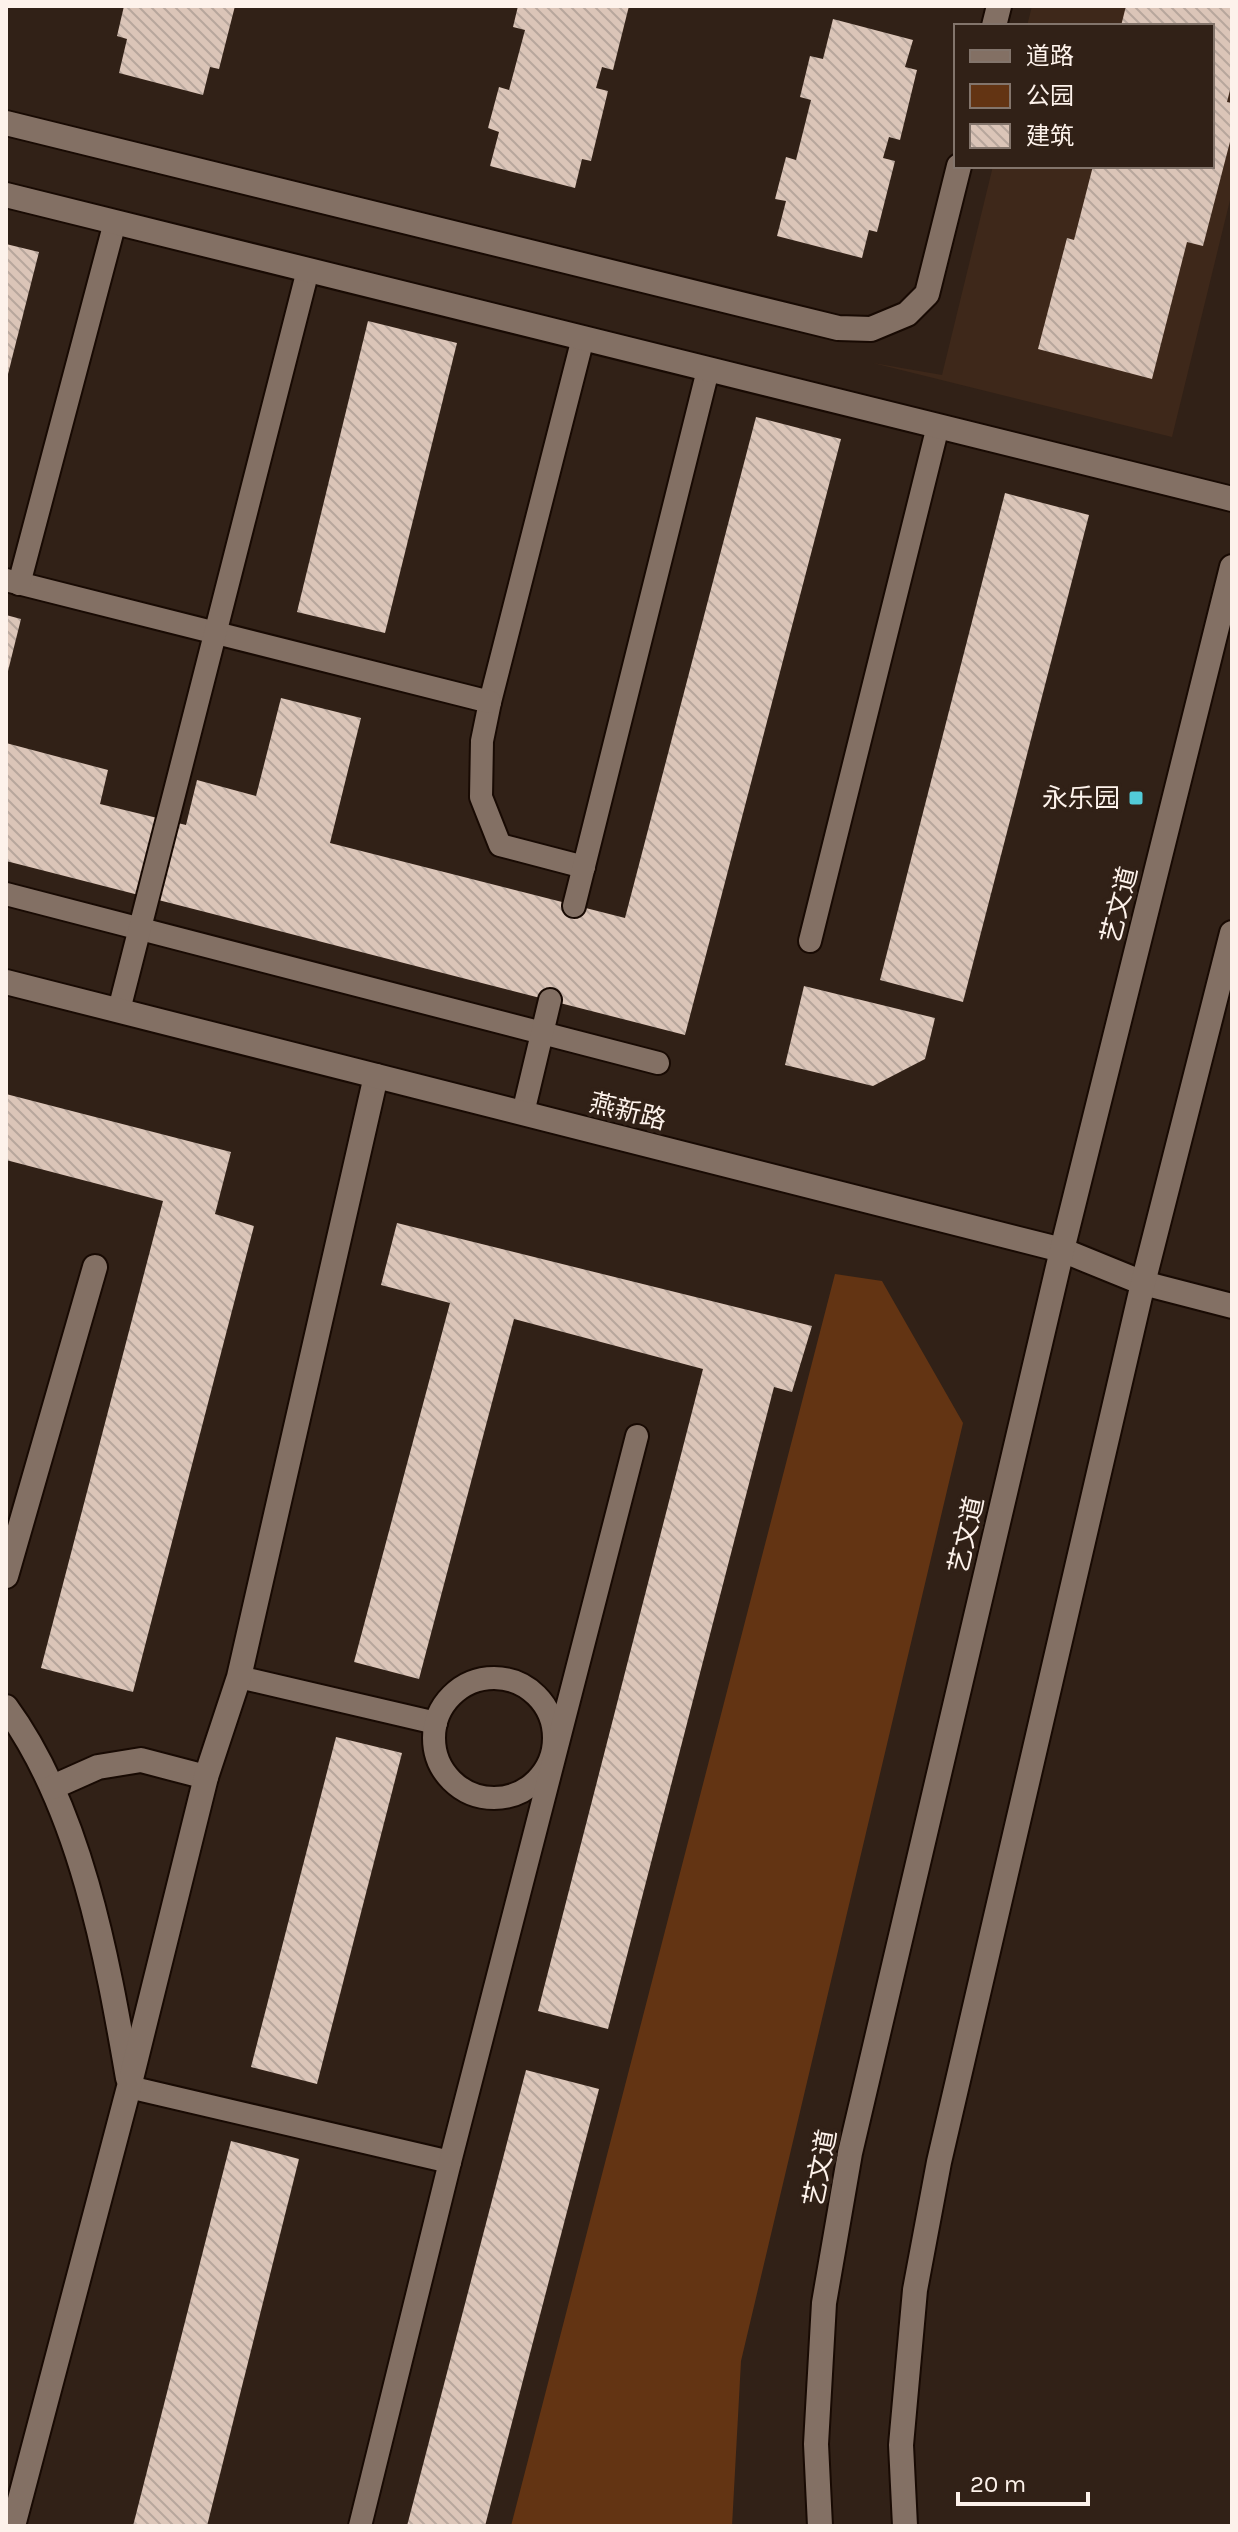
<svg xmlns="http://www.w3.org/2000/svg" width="1238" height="2532" font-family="Karla,'Noto Sans SC',sans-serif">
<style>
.built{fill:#3e281a}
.green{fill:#633413}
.building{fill:url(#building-back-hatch)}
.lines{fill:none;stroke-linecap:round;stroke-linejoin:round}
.lane-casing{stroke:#180a03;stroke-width:26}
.street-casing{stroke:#180a03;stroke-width:28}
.secondary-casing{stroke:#180a03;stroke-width:28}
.lane{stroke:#837064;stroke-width:22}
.street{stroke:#837064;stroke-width:24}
.secondary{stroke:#837064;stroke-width:24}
.poi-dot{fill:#52cbd8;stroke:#312117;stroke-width:3}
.labels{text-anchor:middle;stroke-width:8;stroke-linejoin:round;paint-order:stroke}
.poi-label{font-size:26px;fill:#fdf2eb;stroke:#312117;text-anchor:end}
.street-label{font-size:26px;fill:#fdf2eb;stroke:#312117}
</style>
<defs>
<pattern id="building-back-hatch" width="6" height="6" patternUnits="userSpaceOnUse" patternTransform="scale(2)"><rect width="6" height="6" fill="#dbc5b8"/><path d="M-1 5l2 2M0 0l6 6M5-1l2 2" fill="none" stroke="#b7a69c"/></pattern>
</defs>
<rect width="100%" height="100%" fill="#312117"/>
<polygon class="built" points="1032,6 1232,6 1232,192 1172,437 873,363 942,375 993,166 1212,166 1212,26 1027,26"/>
<polygon class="green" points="835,1274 882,1281 963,1423 741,2361 732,2526 511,2526"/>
<g class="building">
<polygon points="124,6 235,6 219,69 210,67 203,95 119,73 127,39 117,36"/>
<polygon points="518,6 629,6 613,70 602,67 596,88 608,91 591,161 582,159 575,188 490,166 499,132 488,128 499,87 509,90 525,30 513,27"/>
<polygon points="1126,6 1232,6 1232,82 1227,102 1232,103 1232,134 1203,246 1187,242 1152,379 1038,349 1067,238 1074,240 1093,166 1212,166 1212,26 1121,26"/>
<polygon points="833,19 913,40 905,67 917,70 900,140 889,137 883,158 895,161 877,232 869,230 862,258 777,236 786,201 775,199 786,157 796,160 811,100 800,97 810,56 823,59"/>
<polygon points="6,244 39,252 7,378 6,377"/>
<polygon points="368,321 457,343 385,633 297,612"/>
<polygon points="756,417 841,439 685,1035 6,861 6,743 108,770 100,804 186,825 197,780 256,796 281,698 361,718 330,843 625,918"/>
<polygon points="1005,493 1089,515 963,1002 880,980"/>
<polygon points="6,615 21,619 7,675 6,675"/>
<polygon points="804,986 935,1018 925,1059 873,1086 785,1065"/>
<polygon points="6,1094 231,1152 215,1214 254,1226 133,1692 41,1668 163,1201 6,1160"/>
<polygon points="397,1223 812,1326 792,1392 774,1387 608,2029 538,2011 703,1369 514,1319 419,1679 354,1662 450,1303 381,1285"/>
<polygon points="336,1737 402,1753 317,2084 251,2067"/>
<polygon points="526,2070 599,2089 485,2526 407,2526"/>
<polygon points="231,2141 299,2159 207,2526 133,2526"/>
</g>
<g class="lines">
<g class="lane-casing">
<g id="lane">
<polyline points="583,338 490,702 482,741 481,797 500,845 584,867"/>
<polyline points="6,580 490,702"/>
<polyline points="19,584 115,222"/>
<polyline points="6,894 658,1063"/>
<polyline points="574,906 708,370"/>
<polyline points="810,941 938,426"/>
<polyline points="119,1010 308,270"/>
<polyline points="523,1113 550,1000"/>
<polyline points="239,1677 436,1723"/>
<circle cx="494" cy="1738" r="60"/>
<polyline points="129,2087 450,2162"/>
<polyline points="360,2526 450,2162 637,1436"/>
</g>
</g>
<g class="street-casing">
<g id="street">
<polyline points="994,26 999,6"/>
<polyline points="6,123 838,328 871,329 907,314 927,294 959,166"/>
<polyline points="6,195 1232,499"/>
<polyline points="6,1576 95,1267"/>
<path d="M6,1707C80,1808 107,1956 128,2078"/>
<polyline points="53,1787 98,1767 141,1760 206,1777"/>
<polyline points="13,2526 129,2087 206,1777 239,1677 376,1076"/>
</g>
</g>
<g class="secondary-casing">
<g id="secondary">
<polyline points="6,982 1062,1250 1143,1283 1232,1306"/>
<polyline points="820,2526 816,2444 824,2303 850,2153 1062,1250 1232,567"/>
<polyline points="905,2526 901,2445 915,2290 939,2162 1143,1283 1232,933"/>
</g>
</g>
<use href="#lane" class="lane"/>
<use href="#street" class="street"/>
<use href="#secondary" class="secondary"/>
</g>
<rect class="poi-dot" x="1128" y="790" width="16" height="16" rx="4"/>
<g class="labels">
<g class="poi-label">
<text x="1120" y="807">永乐园</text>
</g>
<g class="street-label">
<text transform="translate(1119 905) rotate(-76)" y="9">艺文道</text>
<text transform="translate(628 1111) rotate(14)" y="9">燕新路</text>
<text transform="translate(966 1535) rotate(-77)" y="9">艺文道</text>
<text transform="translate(820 2168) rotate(-79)" y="9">艺文道</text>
</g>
</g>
<rect width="1238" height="2532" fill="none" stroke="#fdf2eb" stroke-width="16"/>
<rect x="954" y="24" width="260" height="144" fill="#312117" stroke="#83756c" stroke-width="2"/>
<rect x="970" y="50" width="40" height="12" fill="#837064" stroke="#83756c" stroke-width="2"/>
<text x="1026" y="64" font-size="24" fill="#fdf2eb">道路</text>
<rect x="970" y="84" width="40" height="24" fill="#633413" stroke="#83756c" stroke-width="2"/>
<text x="1026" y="104" font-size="24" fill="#fdf2eb">公园</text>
<rect x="970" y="124" width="40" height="24" fill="url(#building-back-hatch)" stroke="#83756c" stroke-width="2"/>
<text x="1026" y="144" font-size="24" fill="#fdf2eb">建筑</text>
<path d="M958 2492v12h130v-12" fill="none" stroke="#fdf2eb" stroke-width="4"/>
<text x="970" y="2492" font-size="24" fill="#fdf2eb" stroke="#312117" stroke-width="6" paint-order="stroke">20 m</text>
</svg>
